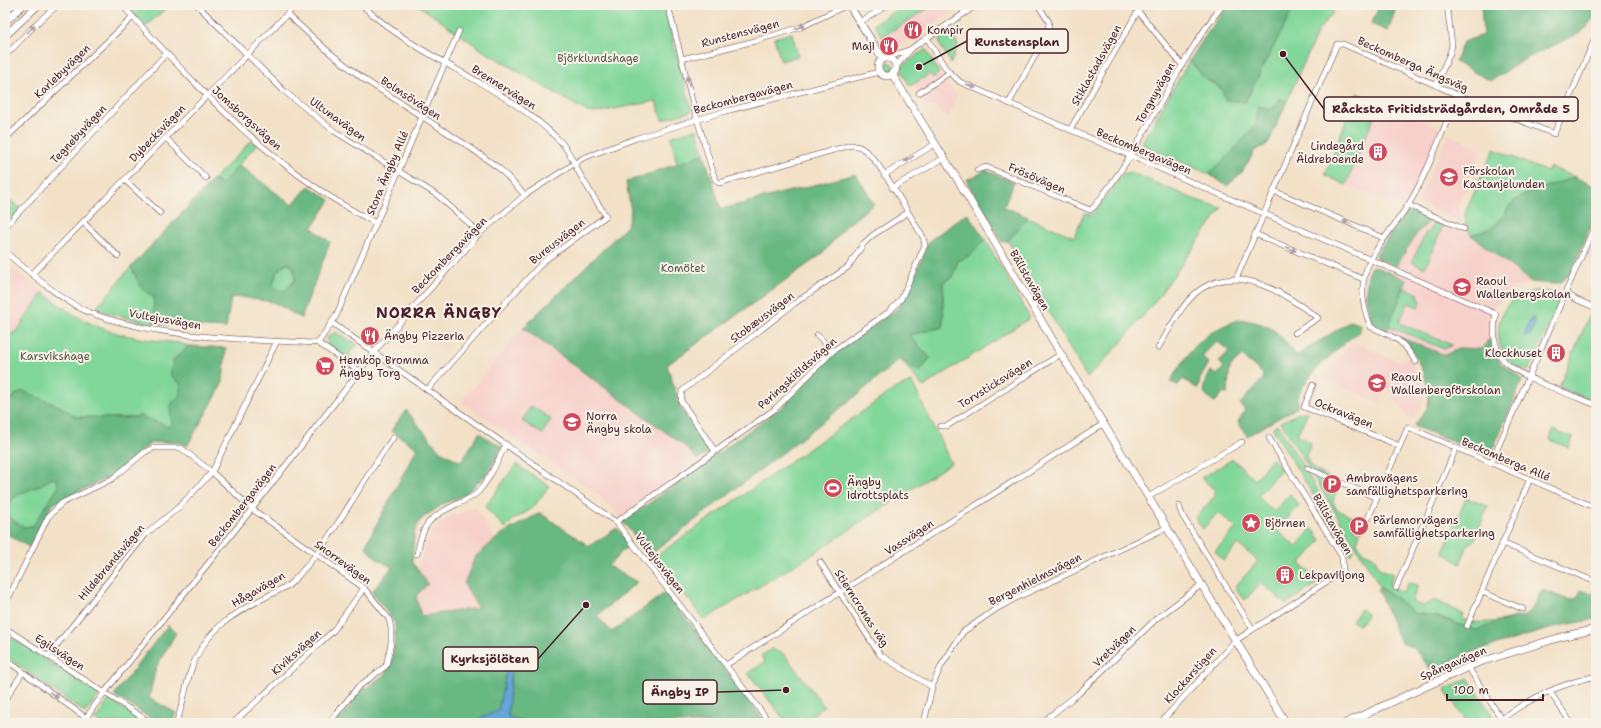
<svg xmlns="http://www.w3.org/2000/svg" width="1601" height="728" font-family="'Shantell Sans',sans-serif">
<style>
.built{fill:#f7d0ca}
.green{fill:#81d79a;stroke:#667b62}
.forest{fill:#68b882;stroke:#596c56;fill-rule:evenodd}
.water{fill:#62a7d7;stroke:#566381}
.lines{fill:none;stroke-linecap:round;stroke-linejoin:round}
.minor-casing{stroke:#633c42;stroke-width:6}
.tertiary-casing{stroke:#633c42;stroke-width:8}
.secondary-casing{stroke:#633c42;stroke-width:8}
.minor{stroke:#fff;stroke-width:5}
.tertiary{stroke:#fff;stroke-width:7}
.secondary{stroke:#fff;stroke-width:7}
.oneway{fill:#ae9aa0}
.labels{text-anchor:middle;stroke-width:4;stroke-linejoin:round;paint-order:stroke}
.poi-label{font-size:11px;fill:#4a1f2b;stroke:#f7f3e8;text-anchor:start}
.street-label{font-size:11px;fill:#4a1f2b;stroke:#f7f3e8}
.park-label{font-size:11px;fill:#5a564c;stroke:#f7f3e8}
.district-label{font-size:15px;font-weight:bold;letter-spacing:1px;fill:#4a1f2b;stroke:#f7f3e8}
.leader{fill:none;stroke:#4a1f2b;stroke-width:1.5}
.callout-dot{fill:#4a1f2b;stroke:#f7f3e8;stroke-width:1.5}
.callout{fill:#f7f3e8;stroke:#4a1f2b;stroke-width:1.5}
.callout-label{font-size:12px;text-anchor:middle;font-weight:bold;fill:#4a1f2b}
</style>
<rect width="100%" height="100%" fill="#f7f3e8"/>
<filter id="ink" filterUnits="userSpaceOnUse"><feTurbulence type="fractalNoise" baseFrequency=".025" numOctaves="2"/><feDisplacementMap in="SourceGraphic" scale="8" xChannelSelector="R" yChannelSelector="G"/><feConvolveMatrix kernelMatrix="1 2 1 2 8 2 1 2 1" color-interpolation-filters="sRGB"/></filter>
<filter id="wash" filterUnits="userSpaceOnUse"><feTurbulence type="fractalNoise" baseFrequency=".012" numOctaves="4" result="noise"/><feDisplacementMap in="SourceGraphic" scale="16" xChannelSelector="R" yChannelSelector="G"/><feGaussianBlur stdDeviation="0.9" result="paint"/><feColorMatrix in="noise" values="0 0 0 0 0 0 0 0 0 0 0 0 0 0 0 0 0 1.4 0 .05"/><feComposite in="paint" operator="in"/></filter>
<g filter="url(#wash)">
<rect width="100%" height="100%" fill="#f3e1c7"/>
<g class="built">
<polygon points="934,5 957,5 959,9 888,53 880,39"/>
<polygon points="939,73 945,83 957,94 948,117 934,107 926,107 913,85 930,74 933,78"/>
<polygon points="1380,103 1441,128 1412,195 1402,208 1346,185"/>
<polygon points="1448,134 1470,143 1480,151 1458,206 1461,222 1418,203"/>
<polygon points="1433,218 1471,235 1531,282 1509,291 1494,307 1489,319 1489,339 1482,349 1460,348 1445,355 1387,331 1407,280 1392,274 1400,257 1418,232"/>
<polygon points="1596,233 1596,264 1585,259"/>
<polygon points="5,263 43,292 17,331 5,337"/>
<polygon points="523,328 686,447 697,460 620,516 598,494 461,402"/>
<polygon points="1354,342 1397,361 1401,362 1409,357 1411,359 1424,387 1424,398 1423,406 1411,421 1387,387 1380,402 1322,379 1333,364"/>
<polygon points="475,507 495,540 475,557 478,608 421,617 416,596 428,584 418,570 424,548 432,531 438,524 454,514 466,512"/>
</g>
<g class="green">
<polygon points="126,5 170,5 145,27"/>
<polygon points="418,5 663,5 692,111 662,120 656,101 594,113 587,112 482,50"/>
<polygon points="904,5 934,5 882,37 874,24"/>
<polygon points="1295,5 1336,5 1332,14 1318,31 1268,144 1255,150 1242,172 1229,183 1145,146 1142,142 1190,60 1204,78 1245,102"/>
<polygon points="951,32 958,45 951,63 940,45 940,38"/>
<polygon points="792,33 798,56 781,61 774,38"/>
<polygon points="926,49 939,73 933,78 930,74 910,86 902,72 903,65"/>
<circle cx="889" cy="67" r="4.5"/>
<polygon points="1357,93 1380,103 1346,185 1325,175"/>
<polygon points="695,129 697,130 704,154 677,164 671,137"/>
<polygon points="251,141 256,145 222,184 213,180"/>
<path d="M1494,149L1547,172L1550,167L1575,177C1555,185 1529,190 1513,202C1509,205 1507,211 1504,215C1497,227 1485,231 1471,235L1466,226L1465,213Z"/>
<polygon points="1130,172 1196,200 1222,208 1156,300 1120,344 1087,378 1008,241 1028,217 1074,237 1084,213 1092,215 1123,174"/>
<polygon points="5,196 21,209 11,220 5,215"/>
<polygon points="1434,222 1443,226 1425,268 1412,262 1426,232 1429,233"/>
<polygon points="985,239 1030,318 923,387 900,359 920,371 930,358 909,335 943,327 943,282 952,277 958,261 971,255"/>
<path d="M288,263L294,268L295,280L284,291L278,290L273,285C275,275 278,267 288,263Z"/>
<polygon points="131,267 142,288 154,297 153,324 107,313 97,307"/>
<polygon points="1397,285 1417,293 1421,302 1418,307 1408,303 1399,323 1452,345 1444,349 1381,323"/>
<path d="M1534,291L1554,292L1561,299L1529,370L1526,371C1520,369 1515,366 1510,362C1493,346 1495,312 1514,299C1520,295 1527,293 1534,291Z"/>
<path d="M43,292C90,331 120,337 179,343L189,346L173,360L171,376L181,384L179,397L170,407L172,423L169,427L141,416L125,418L76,417L61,407L15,395L5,408V337L17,331Z"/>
<polygon points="1593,307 1596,309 1596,402 1559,387"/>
<polygon points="335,332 358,345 351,351 349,359 328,345 327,338"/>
<polygon points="912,382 951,463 813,554 704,620 656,556 896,388"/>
<polygon points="531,406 551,419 542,434 522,421"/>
<path d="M1300,412H1308L1297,435L1311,443L1306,456C1311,470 1315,470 1328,477L1324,486L1336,492L1333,501L1336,509L1357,519L1353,528L1360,533L1357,543L1363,552L1373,556L1380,569L1393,574L1389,585L1403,593L1408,582L1418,585L1412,602L1423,606L1435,600L1463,614L1461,619C1480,626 1499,621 1518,617L1476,631L1465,629L1448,620L1414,613L1396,598L1381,588L1281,422Z"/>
<polygon points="1278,425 1354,551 1350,555 1274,431 1273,427"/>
<polygon points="1553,430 1573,438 1569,448 1550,440"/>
<polygon points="1272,458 1281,469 1258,496 1274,512 1290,494 1299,506 1277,530 1296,547 1312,528 1321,540 1300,564 1321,581 1286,604 1261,583 1245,600 1235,587 1258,561 1238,544 1223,561 1215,551 1236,528 1218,512 1203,529 1195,518 1216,495 1214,493 1216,491 1201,478 1233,459 1255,480"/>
<polygon points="516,464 549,486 533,508 513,520 505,528 485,507"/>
<path d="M52,478L56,479L59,486L33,526L23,527L8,517C8,493 20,495 38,486C43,484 48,481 52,478Z"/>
<polygon points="1466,498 1488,506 1473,543 1469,542 1460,564 1443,552"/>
<polygon points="1361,609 1368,615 1359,625 1352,621"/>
<polygon points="5,633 99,695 85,713 5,656"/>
<polygon points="771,649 784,654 824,706 802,723 787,723 748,673 765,662 761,656"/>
<polygon points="1468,678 1491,713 1492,719 1489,723 1467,723 1445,690"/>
<polygon points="109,700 146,723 99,723 95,720"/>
</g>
<g class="forest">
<polygon points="1228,5 1295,5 1245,102 1225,100 1222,89 1204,78 1190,60 1210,29"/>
<polygon points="1380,5 1397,5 1388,31 1371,24"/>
<polygon points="1481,5 1596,5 1596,15 1582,32 1523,60 1491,81 1455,62 1463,42 1483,35"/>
<polygon points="1280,99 1287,101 1268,144 1255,150 1242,172 1227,186 1209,174 1228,156 1256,125 1258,106 1271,110"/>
<polygon points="704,154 721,209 856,174 874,204 847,225 822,254 667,365 681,409 711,451 697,460 686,447 523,328 627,226 631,211 626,182"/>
<path d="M239,165L292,205L309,186L330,200L312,228L330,242L301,318L273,302L240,297L231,298L226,328L153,324L154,297L142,289L131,267L213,180L222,184ZM288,263L294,268L295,280L284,291L278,290L273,285C275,275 278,267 288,263Z"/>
<polygon points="985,170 1014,182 1004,207 1028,217 1008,241 1002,242 966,180 976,176"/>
<path d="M1575,177L1596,187V214L1571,273L1562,281L1553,284L1531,282L1471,235C1485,231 1497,227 1504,215C1507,210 1509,205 1513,202C1529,190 1555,185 1575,177Z"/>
<polygon points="1409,209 1433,218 1418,232 1396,266 1376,258 1376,254"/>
<polygon points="967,213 985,239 971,255 958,261 952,277 943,282 943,327 909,335 930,358 920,372 900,359 856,396 650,555 623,522 782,407 833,355 898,308 912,282 929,241"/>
<path d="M1374,266L1407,280L1387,331L1373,325C1365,303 1364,291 1370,268Z"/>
<path d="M1240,319C1273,325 1277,330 1296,356L1351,321L1361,325L1360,331C1345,341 1302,379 1298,397C1297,400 1298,404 1298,407L1247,436L1238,422L1245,410L1240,404L1263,379V374L1242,356L1230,367L1227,395L1224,392L1215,402C1198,394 1203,386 1211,371L1217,375L1224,367L1219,362L1229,351L1217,341L1202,356L1209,363L1200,379L1198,389L1183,379L1178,385L1170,382C1191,349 1201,333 1240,319Z"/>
<path d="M1397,336L1445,355L1460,348L1482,349L1489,339L1500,363L1520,377L1522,381L1492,451L1484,454L1414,426C1418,420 1424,414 1427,408C1434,392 1418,357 1407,344C1404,341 1400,339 1397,336Z"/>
<path d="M189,346L226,348L223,382L215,398L187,446L182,443L165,442L151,443L111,476L53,504L29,547L5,533V408L15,395L23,391L61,407L76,417L125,418L141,416L169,427L172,423C170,411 168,403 179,397L181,384L171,376C169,361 179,355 189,346ZM52,478L56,479L59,486L33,526L23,527L8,517C8,493 20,495 38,486C43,484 48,481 52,478Z"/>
<polygon points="406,410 440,451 461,462 479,433 502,447 488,473 464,495 443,504 420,520 414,533 412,562 428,584 416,596 421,616 478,608 464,584 475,557 503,533 540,513 589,546 617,528 630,544 608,566 637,582 597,616 612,632 666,592 766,723 534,723 508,718 511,666 508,665 498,710 472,723 335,723 344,715 358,694 385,674 392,660 395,638 395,623 372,592 392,567 377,559 365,546 417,448 391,431"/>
<polygon points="1381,588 1396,598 1414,613 1435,616 1476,630 1512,618 1525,616 1530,612 1542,590 1569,600 1577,598 1581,590 1592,594 1596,589 1596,619 1559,626 1466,654 1433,672 1413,647 1401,643 1378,590"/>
<polygon points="168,625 176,633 156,667 149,698 176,713 172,723 158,723 114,695"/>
</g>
<g class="water">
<path d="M1533,317L1535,323L1530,335L1525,336C1524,331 1529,321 1533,317Z"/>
<polygon points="508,665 511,666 508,717 534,723 472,723 498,710"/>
</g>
</g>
<g filter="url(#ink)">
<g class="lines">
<g class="minor-casing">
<g id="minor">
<path d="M122,5C198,88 274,172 376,223"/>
<polyline points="197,5 284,91 334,131 437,195 480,233"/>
<path d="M362,5C420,61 503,83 560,141C568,149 572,159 577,169C586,185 596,201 606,216L544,261L504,304L427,390"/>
<polyline points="959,5 965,13"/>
<polyline points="1133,5 1182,65"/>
<polyline points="287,14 330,53 365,80 471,148 500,169 525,195"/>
<polyline points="860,22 888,5"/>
<path d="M927,38L946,69L960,82L1496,314C1493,330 1493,350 1506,363C1522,378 1574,396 1596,405"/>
<polyline points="5,56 38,22 58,5"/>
<polyline points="887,58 911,49"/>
<polyline points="682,59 755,41 801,27 847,5"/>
<polyline points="896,66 912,48 977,5"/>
<polyline points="1436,85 1450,53 1452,45 1447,5"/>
<polyline points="919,93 949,73"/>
<polyline points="1009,103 1048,32 1049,22 1038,5"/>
<polyline points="1070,130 1138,11"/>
<polyline points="166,138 206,178"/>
<polyline points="5,139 133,17"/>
<path d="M977,170L986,167L1090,210L1094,207C1109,187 1124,168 1136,146C1164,99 1188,48 1223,5"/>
<polyline points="884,175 935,144"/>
<polyline points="125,180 160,213"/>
<polyline points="892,188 944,158"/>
<polyline points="1274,191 1384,238"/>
<polyline points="1408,205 1464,229"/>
<polyline points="83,222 118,256"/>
<polyline points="5,227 166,54"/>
<polyline points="1255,234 1363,279"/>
<path d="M5,252C27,270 61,300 86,311C152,338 247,340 318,343"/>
<polyline points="32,274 296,5"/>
<polyline points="1236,279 1337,44 1343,44 1458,95 1554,134 1596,36"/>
<polyline points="1566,293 1575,299 1596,308"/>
<polyline points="332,323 616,522 770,723"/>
<polyline points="817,335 833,351"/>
<polyline points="318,343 336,316 459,31"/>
<polyline points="318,343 359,371"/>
<path d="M1158,348C1170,329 1182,302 1201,289C1241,263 1286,295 1318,318L1295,333"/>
<path d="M1416,362C1401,338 1396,338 1371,327C1344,266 1388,243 1414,195C1432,163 1443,128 1458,95"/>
<polyline points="1313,385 1304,407 1400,446"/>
<polyline points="940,426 947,426 1061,354"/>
<polyline points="715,451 681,401 682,391 795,303 848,267 864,243 873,235 907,213"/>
<polyline points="1491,463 1596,223"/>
<polyline points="1307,468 1377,498"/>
<polyline points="1148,497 1242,442"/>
<polyline points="1179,506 1182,515 1252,628"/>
<path d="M616,522L775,409L833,351L890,311L901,299L925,245L923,237C910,217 880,160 863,149C860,146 855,146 851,145L719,183L715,179L695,112L668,5"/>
<polyline points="1360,533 1366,523 1408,427 1596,508"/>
<polyline points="1502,543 1596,582"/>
<path d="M417,554C423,523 428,518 457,504C464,501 472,498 478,492C490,479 498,460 506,444"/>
<polyline points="820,562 880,655 932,687"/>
<polyline points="1396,588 1456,448"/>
<polyline points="1482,592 1523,609"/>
<polyline points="5,605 48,517 62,503 112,479 145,452 153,448 181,448 212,472 252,509 364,588 389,619 391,628 391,643 386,666 358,687 329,723"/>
<polyline points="1467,626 1530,479"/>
<polyline points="5,628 151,723"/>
<polyline points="48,656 146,534 180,506 212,472 277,341"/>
<polyline points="5,659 86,718"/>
<polyline points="726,665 1103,424"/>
<polyline points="1468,667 1504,723"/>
<polyline points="1550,692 1571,723"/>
<polyline points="5,700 23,672"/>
<polyline points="82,723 104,693 252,509 379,346 480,233 525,195 583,158 637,138 726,111 879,72"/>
<path d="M176,723C183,706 185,688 191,670C208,621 246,608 289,585C330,546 359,484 393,438"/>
<polyline points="233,723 333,631 364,588"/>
<polyline points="924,723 932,687 941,666 963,632 996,609 1016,598 1166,528"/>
<polyline points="1041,723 1078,694 1156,619 1201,585"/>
<polyline points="1160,723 1235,641 1343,571 1342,557 1269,438"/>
<path d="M1497,723C1525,700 1561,684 1596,676"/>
</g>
</g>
<g class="tertiary-casing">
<g id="tertiary">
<polyline points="849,5 883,59"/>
<circle cx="887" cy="67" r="9"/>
<polyline points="892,74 959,182 1061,354 1286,723"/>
<polyline points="1346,723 1477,663 1561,637 1596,629"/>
</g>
</g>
<g class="secondary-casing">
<g id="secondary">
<polyline points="5,22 23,5"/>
<polyline points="5,36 38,5"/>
</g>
</g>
<use href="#minor" class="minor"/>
<use href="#tertiary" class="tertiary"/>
<use href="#secondary" class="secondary"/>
</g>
<defs><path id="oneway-solid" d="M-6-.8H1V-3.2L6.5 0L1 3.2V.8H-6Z"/></defs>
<g class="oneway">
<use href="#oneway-solid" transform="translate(800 27) rotate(-21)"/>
<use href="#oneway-solid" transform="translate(31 29) rotate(-46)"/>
<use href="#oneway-solid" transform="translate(688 81) rotate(-105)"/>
<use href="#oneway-solid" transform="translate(971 86) rotate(23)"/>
<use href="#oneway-solid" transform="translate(909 159) rotate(149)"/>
<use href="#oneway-solid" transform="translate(1348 223) rotate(-157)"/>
<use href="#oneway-solid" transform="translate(1291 249) rotate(23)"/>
<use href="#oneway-solid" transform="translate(54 695) rotate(36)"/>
</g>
</g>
<defs>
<g id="restaurant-disc" transform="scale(1)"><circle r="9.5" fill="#d1495b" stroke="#f7f3e8"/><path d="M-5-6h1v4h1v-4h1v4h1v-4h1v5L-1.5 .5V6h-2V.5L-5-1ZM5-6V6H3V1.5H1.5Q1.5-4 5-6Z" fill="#fff"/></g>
<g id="building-disc" transform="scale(1)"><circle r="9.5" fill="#d1495b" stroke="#f7f3e8"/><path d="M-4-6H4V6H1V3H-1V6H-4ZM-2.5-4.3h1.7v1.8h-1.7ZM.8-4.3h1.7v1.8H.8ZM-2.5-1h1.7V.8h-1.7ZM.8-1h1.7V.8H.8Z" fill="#fff"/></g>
<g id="school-disc" transform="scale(1)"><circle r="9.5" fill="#d1495b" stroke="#f7f3e8"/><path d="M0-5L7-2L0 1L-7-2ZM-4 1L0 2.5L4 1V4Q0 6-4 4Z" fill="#fff"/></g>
<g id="supermarket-disc" transform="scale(1)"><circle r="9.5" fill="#d1495b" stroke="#f7f3e8"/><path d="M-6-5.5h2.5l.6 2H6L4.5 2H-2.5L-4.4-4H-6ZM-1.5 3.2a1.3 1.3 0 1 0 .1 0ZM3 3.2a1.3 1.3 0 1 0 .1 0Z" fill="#fff"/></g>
<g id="parking-disc" transform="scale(1)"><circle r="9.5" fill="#d1495b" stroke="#f7f3e8"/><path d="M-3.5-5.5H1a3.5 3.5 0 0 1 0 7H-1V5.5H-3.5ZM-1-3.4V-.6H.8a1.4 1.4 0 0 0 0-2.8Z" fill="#fff"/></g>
<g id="stadium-disc" transform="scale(1)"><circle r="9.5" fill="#d1495b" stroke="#f7f3e8"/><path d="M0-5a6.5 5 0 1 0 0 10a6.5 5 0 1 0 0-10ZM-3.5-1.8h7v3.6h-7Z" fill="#fff"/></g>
<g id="sight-disc" transform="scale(1)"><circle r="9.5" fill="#d1495b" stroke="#f7f3e8"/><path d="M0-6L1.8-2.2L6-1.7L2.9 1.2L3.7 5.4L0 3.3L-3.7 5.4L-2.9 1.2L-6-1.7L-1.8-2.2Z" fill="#fff"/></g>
</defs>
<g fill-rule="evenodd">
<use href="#restaurant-disc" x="913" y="30"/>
<use href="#restaurant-disc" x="889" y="46"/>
<use href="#building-disc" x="1378" y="152"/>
<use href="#school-disc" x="1449" y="177"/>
<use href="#school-disc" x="1462" y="287"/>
<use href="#restaurant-disc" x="370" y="336"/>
<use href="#building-disc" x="1556" y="353"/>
<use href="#supermarket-disc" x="325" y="366"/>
<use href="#school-disc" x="1377" y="383"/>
<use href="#school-disc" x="572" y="422"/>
<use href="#parking-disc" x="1332" y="484"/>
<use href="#stadium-disc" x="833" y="488"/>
<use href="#sight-disc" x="1251" y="523"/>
<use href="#parking-disc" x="1359" y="526"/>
<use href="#building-disc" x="1285" y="575"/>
</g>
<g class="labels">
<g class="poi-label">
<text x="927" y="34">Kompir</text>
<text x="875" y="50" text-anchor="end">Maji</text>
<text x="1364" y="150" text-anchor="end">Lindegård<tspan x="1364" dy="13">Äldreboende</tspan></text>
<text x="1463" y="175">Förskolan<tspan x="1463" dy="13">Kastanjelunden</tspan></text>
<text x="1476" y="285">Raoul<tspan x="1476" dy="13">Wallenbergskolan</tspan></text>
<text x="384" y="340">Ängby Pizzeria</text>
<text x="1542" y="357" text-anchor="end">Klockhuset</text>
<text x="339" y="364">Hemköp Bromma<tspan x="339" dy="13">Ängby Torg</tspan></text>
<text x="1391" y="381">Raoul<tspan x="1391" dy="13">Wallenbergförskolan</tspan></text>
<text x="586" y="420">Norra<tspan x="586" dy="13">Ängby skola</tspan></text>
<text x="1346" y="482">Ambravägens<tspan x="1346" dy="13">samfällighetsparkering</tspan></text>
<text x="847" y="486">Ängby<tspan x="847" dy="13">idrottsplats</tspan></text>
<text x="1373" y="524">Pärlemorvägens<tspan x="1373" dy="13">samfällighetsparkering</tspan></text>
<text x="1265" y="527">Björnen</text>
<text x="1299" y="579">Lekpaviljong</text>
</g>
<g class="street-label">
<text transform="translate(740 33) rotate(-15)" y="4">Runstensvägen</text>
<text transform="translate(1413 64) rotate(24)" y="4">Beckomberga Ängsväg</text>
<text transform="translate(1096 65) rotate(-61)" y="4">Stiklastadsvägen</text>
<text transform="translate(62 71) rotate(-44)" y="4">Karlebyvägen</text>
<text transform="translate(504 87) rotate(32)" y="4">Brennervägen</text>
<text transform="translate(1155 93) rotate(-61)" y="4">Torgnyvägen</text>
<text transform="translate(743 97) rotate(-15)" y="4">Beckombergavägen</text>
<text transform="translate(411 98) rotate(33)" y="4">Bolmsövägen</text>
<text transform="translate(247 118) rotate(42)" y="4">Jomsborgsvägen</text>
<text transform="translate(338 119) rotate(36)" y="4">Ultunavägen</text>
<text transform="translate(157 133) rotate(-46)" y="4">Dybecksvägen</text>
<text transform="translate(78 134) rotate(-47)" y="4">Tegnebyvägen</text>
<text transform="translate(1144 151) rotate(23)" y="4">Beckombergavägen</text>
<text transform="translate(387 173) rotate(-67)" y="4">Stora Ängby Allé</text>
<text transform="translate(1037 178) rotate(23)" y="4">Frösövägen</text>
<text transform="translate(557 241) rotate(-38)" y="4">Bureusvägen</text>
<text transform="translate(449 255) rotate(-46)" y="4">Beckombergavägen</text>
<text transform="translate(1030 280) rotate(60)" y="4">Bällstavägen</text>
<text transform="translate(762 317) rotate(-37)" y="4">Stobæusvägen</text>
<text transform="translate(165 319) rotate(10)" y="4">Vultejusvägen</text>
<text transform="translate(797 373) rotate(-42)" y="4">Peringskiöldsvägen</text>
<text transform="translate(995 383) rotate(-32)" y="4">Torvsticksvägen</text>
<text transform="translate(1344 413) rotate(22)" y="4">Ockravägen</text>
<text transform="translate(1506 459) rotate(23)" y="4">Beckomberga Allé</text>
<text transform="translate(242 505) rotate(-52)" y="4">Beckombergavägen</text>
<text transform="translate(1333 524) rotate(60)" y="4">Bällstavägen</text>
<text transform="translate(909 537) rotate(-33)" y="4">Vassvägen</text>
<text transform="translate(111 562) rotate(-50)" y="4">Hildebrandsvägen</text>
<text transform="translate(343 562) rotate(36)" y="4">Snorrevägen</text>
<text transform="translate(660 563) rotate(52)" y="4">Vultejusvägen</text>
<text transform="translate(1035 579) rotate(-27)" y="4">Bergenhielmsvägen</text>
<text transform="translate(258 589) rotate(-30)" y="4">Hågavägen</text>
<text transform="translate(862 608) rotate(57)" y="4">Stierncronas väg</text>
<text transform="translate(1114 646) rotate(-44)" y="4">Vretvägen</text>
<text transform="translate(60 652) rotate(33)" y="4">Egilsvägen</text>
<text transform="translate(296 652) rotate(-42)" y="4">Kiviksvägen</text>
<text transform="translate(1453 663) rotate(-23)" y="4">Spångavägen</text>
<text transform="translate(1190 675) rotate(-48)" y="4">Klockarstigen</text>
</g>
<g class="park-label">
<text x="598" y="62">Björklundshage</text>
<text x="683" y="272">Komötet</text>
<text x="55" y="360">Karsvikshage</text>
</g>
<g class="district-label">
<text x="439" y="318">NORRA ÄNGBY</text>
</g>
</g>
<path class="leader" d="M919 67L967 41M1283 54L1324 109M586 605L538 659M786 690L717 692"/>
<g class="callout-dot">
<circle cx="919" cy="67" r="4"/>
<circle cx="1283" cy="54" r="4"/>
<circle cx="586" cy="605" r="4"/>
<circle cx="786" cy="690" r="4"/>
</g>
<g class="callout">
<rect x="967" y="29" width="101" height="24" rx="4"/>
<rect x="1324" y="97" width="254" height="24" rx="4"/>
<rect x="443" y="647" width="95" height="24" rx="4"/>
<rect x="643" y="680" width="74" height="24" rx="4"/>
</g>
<g class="callout-label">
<text x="1017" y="46">Runstensplan</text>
<text x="1451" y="113">Råcksta Fritidsträdgården, Område 5</text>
<text x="490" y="663">Kyrksjölöten</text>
<text x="680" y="696">Ängby IP</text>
</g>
<rect width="1601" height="728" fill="none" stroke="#f7f3e8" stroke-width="20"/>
<path d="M1447 694v6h96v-6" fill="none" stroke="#4a1f2b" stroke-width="2"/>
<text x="1453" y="694" font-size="12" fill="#4a1f2b" stroke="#f7f3e8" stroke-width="3" paint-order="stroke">100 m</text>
</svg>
